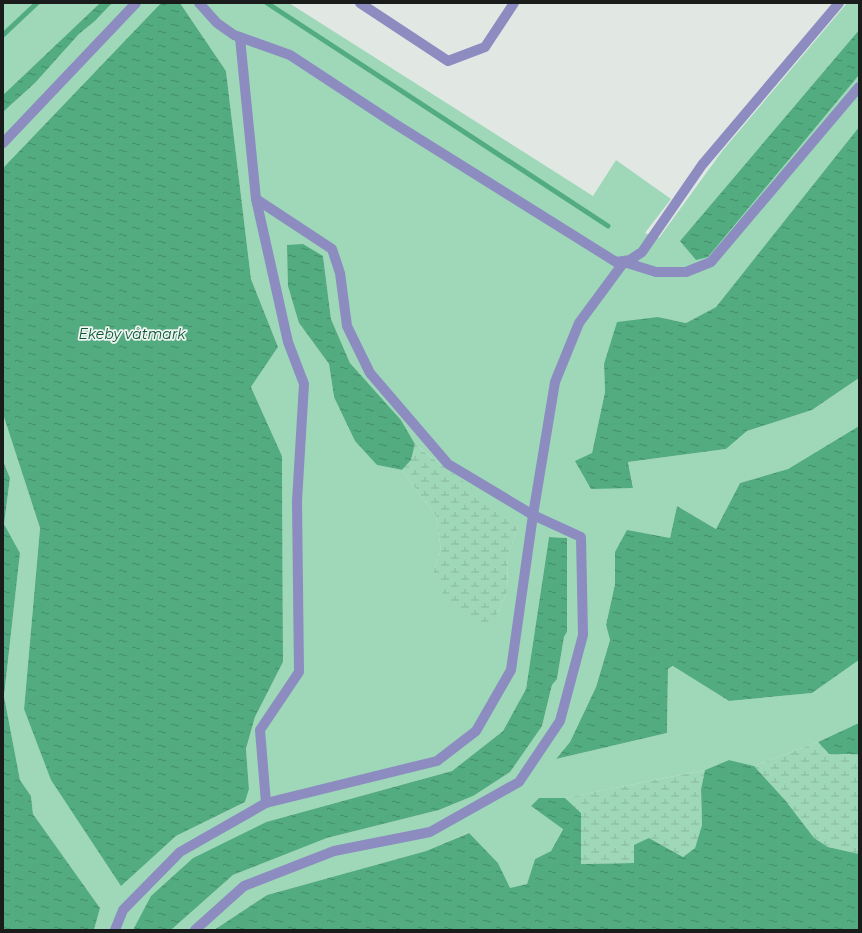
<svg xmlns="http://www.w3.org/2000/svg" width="862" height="933" font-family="Montserrat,sans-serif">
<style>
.grass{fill:#9ed8b8;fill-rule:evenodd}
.wetland{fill:url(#wetland-marsh)}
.water{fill:url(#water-ripples)}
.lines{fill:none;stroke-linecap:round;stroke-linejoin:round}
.stream{stroke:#52ac80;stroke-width:5}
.minor{stroke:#8c8cc0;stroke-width:10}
.labels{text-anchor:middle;stroke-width:3.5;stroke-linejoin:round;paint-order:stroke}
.water-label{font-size:14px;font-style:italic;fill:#0d5437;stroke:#eef5f1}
</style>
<defs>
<pattern id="wetland-marsh" width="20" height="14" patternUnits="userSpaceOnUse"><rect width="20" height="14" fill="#9ed8b8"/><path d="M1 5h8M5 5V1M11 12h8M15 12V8" fill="none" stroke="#88b99e"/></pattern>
<pattern id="water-ripples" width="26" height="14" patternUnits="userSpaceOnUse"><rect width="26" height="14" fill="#52ac80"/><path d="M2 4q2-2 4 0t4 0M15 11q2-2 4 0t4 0" fill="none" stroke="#438b68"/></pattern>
</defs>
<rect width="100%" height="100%" fill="#e1e8e4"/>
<g class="grass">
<polygon points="3,3 100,3 3,95"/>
<polygon points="112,3 161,3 3,168 3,112 35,83 79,34 95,21"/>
<path d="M180,3H289L593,196L616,160L671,199L645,233L659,238L723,150L847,3H859V30L680,241L708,256L859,75V127L716,307L686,323L658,317L604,364L605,392L592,453L633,487L628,462L726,449L747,431L812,410L859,378V426L788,469L740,483L716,529L677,506L670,538L615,552V584L606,625L610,640L596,687L570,742L556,759L667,733L668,669L674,666L729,701L812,693L859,660V723L818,742L754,766L729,760L705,770L565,798H539L531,806L563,828L551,851L535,859L527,884L510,889L498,863L468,833L426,851L267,895L214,930H171L233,875L327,838L439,810L473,796L542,726L552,685L557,679L564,637L567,632V538L549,537L526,689L503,731L452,771L266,822L193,858L152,896L133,930H94L100,908L33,814L31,796L20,780L4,696L20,553L4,524L10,478L3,461V414L40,528L24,709L121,885L176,836L245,802L249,789L246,750L255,717L283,662L282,456L251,387L278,347L251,279L226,71ZM323,256L331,319L350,363L401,420L415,444L518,527L508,554L507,592L498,613L433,573L441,550L436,516L402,470L377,465L334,397L329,364L299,323Z"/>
</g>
<g class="wetland">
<path d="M415,444C449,473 487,496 518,527L508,554L507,592L498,613L480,628L446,600L433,573L441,550L436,516L402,470L411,460Z"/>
<polygon points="818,742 829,754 859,754 859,854 828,847 813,838 785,800 754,766"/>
<polygon points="705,770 701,789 702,825 695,848 683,857 649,838 634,863 581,864 581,813 565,798"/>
</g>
<g class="water">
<polygon points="100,3 112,3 95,21 79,34 35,83 3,112 3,95"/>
<polygon points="161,3 180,3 226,71 251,279 278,347 251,387 282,456 283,662 255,717 246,749 249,789 245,802 176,836 121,886 51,780 24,709 40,528 3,414 3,168"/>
<polygon points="859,30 859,75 708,257 696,260 680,241"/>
<polygon points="859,127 859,378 812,410 747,431 726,449 628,462 633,488 591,489 575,461 592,453 605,392 604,364 617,322 658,317 686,323 716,307"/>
<polygon points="303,244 323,256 331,319 350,363 401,420 415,444 411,460 402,470 377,465 355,441 334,397 329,364 299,323 288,286 287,245"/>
<polygon points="859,426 859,660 812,693 729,701 673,666 668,669 667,733 556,759 570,742 596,687 610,640 606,625 615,584 615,552 627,530 670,538 677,506 716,529 740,483 788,469"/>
<polygon points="3,461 10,478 4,524 20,553 4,696 20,780 31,796 33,814 100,908 94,930 3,930"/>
<polygon points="549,537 567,538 567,632 564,637 557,679 552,685 542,726 510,772 473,796 439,810 327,838 233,875 171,930 133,930 151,896 193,858 266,822 452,771 503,731 526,689"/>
<polygon points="859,723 859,754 829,754 818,742"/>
<polygon points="729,760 754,766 785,800 814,838 828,847 859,854 859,930 214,930 267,895 426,851 469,833 498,863 510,888 527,884 535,859 551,851 563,829 531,806 539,798 565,798 581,813 581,864 634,863 634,845 649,838 683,857 695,848 702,825 701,789 705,770"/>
</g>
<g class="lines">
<g class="stream">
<polyline points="267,3 608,226"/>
<polyline points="3,35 37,3"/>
</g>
<g class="minor">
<polyline points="199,3 217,23 234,35 290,55 392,122 616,262 630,260 642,252 702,165 839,3"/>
<polyline points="360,3 448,61 485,47 514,3"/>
<polyline points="240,38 256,199 288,342 304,384 297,501 299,672 260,730 266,803"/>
<polyline points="3,143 136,3"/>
<polyline points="624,262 656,272 686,272 711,262 859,87"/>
<polyline points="115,930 123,910 180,852 266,803 437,761 476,731 511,670 533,515 555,382 579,323 624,262"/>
<polyline points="195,930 244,886 334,851 430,832 519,782 560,721 583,635 581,537 533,515 448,464 370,373 347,326 340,273 332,249 256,199"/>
</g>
</g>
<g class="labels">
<g class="water-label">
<text x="132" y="339">Ekeby våtmark</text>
</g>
</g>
<rect width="862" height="933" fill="none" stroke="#1a1c1b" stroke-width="8"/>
</svg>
